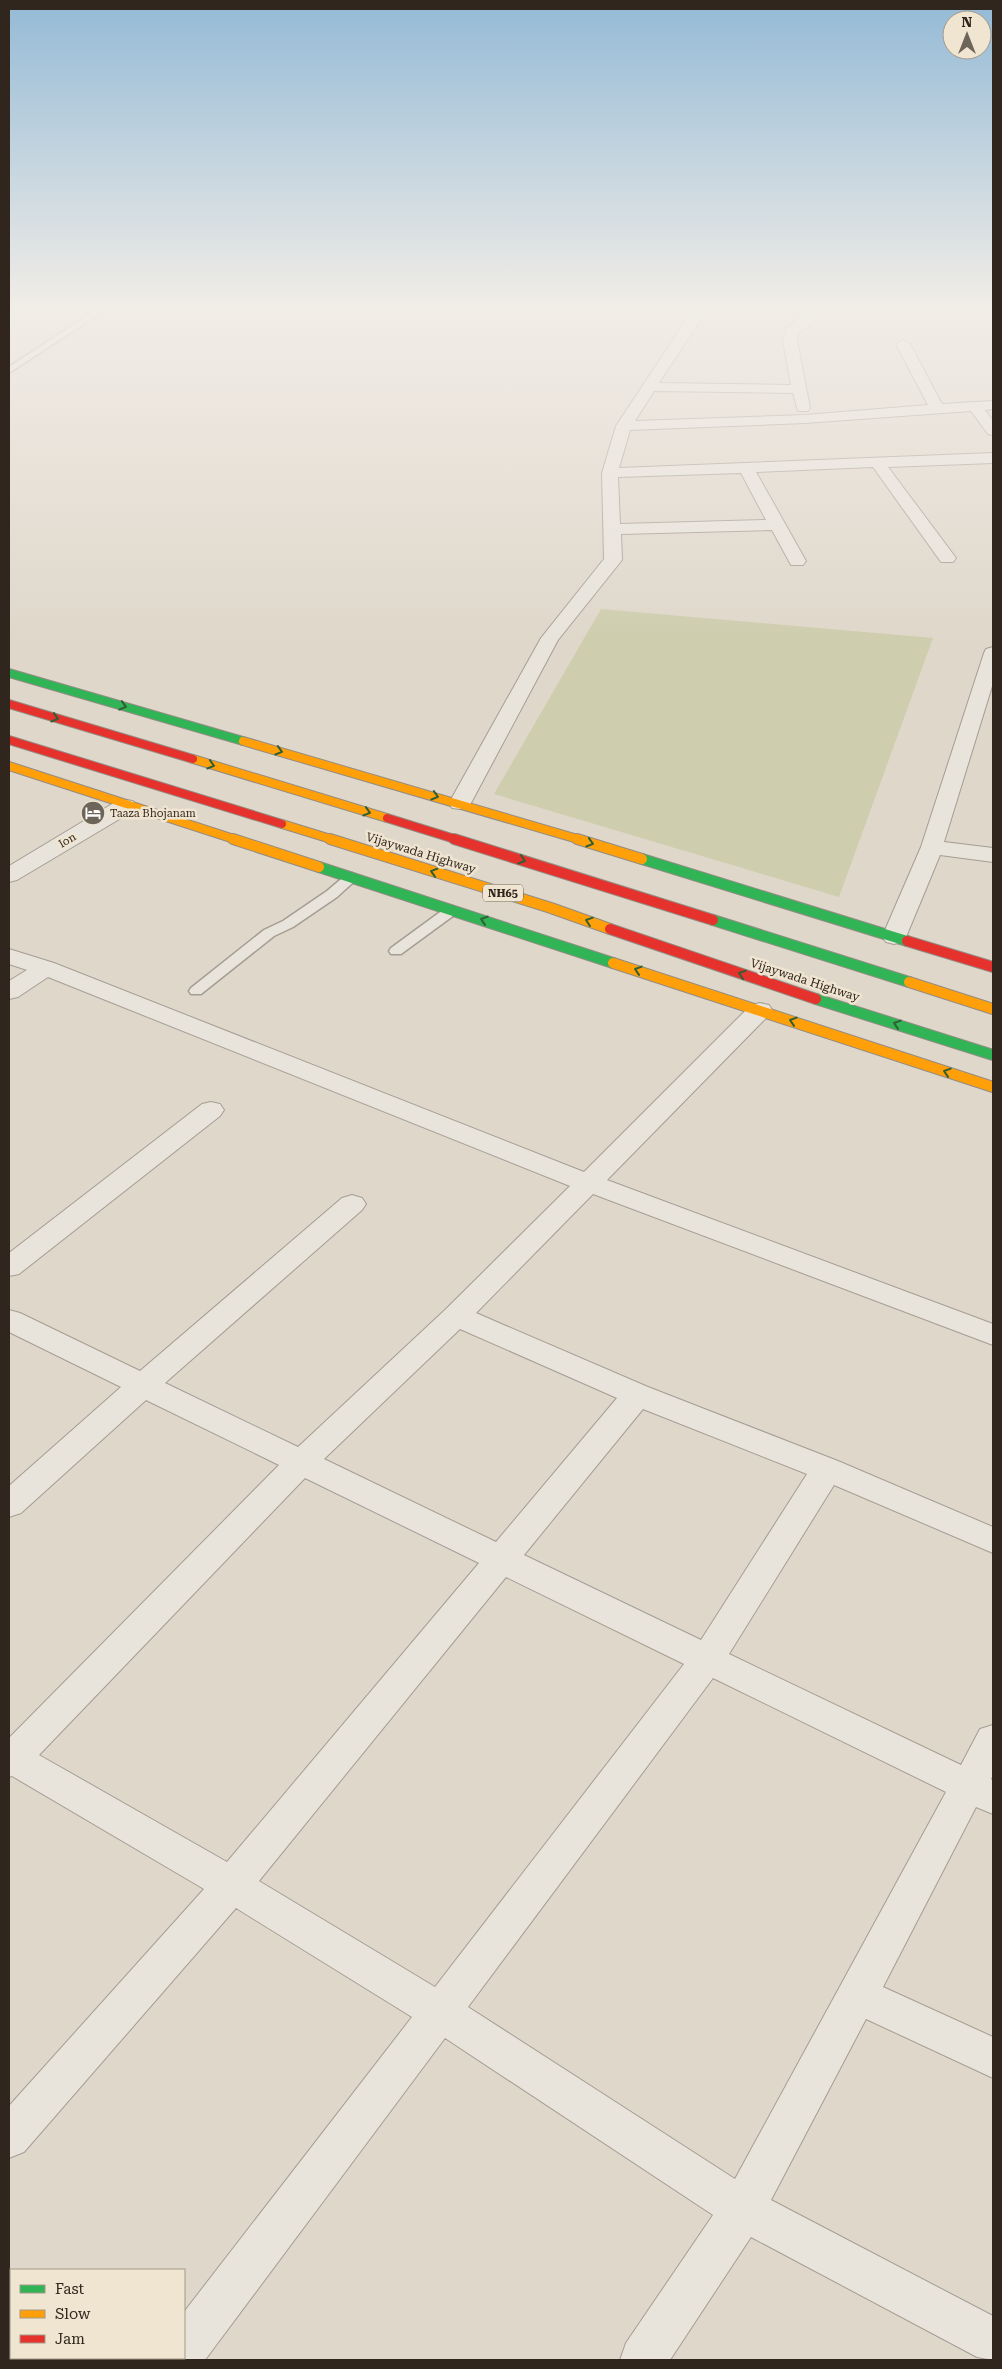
<svg xmlns="http://www.w3.org/2000/svg" width="1002" height="2369" font-family="'Roboto Serif',serif">
<style>
.green{fill:#cecdae}
.lines{fill:none;stroke-linecap:round;stroke-linejoin:round}
.lane-casing{stroke:#a49d94;stroke-width:3}
.street-casing{stroke:#a49d94;stroke-width:2}
.fast-far1-casing{stroke:#938c84;stroke-width:10}
.fast-casing{stroke:#938c84;stroke-width:12}
.slow-far1-casing{stroke:#938c84;stroke-width:10}
.slow-casing{stroke:#938c84;stroke-width:12}
.jam-far1-casing{stroke:#938c84;stroke-width:10}
.jam-casing{stroke:#938c84;stroke-width:12}
.lane{fill:#e8e3db;fill-rule:evenodd}
.street{fill:#e8e3db;fill-rule:evenodd}
.fast-far1{stroke:#30b455;stroke-width:8}
.fast{stroke:#30b455;stroke-width:10}
.slow-far1{stroke:#ff9f0a;stroke-width:8}
.slow{stroke:#ff9f0a;stroke-width:10}
.jam-far1{stroke:#e5322d;stroke-width:8}
.jam{stroke:#e5322d;stroke-width:10}
.oneway{stroke:#305f34}
.labels{text-anchor:middle;stroke-width:5;stroke-linejoin:round;paint-order:stroke}
.far-poi-label{font-size:11px;fill:#30261e;stroke:#f0e5d0;text-anchor:start}
.far-street-label{font-size:11px;fill:#30261e;stroke:#f0e5d0}
.shield{fill:#f0e5d0;stroke:#6a5f53;stroke-width:1}
.shield-label{font-size:11px;font-weight:bold;fill:#30261e}
.street-label{font-size:12px;fill:#30261e;stroke:#f0e5d0}
</style>
<rect width="100%" height="100%" fill="#dfd7ca"/>
<polygon class="green" points="601,609 933,638 839,897 494,794"/>
<g class="lines">
<g class="lane-casing">
<g id="lane">
<polygon points="99,308 108,308 9,373 9,367"/>
<polygon points="352,873 359,877 337,897 293,927 274,936 201,994 191,994 189,991 191,988 264,930 283,921 327,891 347,874"/>
<polygon points="452,906 459,910 457,913 401,954 391,954 389,951 391,948 447,907"/>
</g>
</g>
<g class="street-casing">
<g id="street">
<path d="M694,308H708L659,383L791,385L783,340L787,328L805,314L778,312L771,308H926L919,312L817,315L813,323L798,333L797,340L810,408L808,411H798L793,393L654,391L635,421L805,415L928,405L896,344L903,340L910,344L942,404L993,401V409L985,410L993,421V435L988,434L971,411L805,423L630,430L619,468L993,453V463L888,467L956,558L953,562H941L873,467L756,472L806,561L803,565H791L772,530L621,534L622,560L558,640L471,803L468,808L460,809L452,808L449,803L541,638L604,559L602,473L616,426ZM741,473L766,520L620,524L618,477Z"/>
<polygon points="993,647 993,683 944,842 993,848 993,862 940,855 906,937 902,942 894,944 886,942 882,937 921,847 984,653 986,649"/>
<polygon points="125,800 133,801 136,806 133,811 17,880 9,882 9,866 117,801"/>
<path d="M9,949L54,963L584,1172L751,1005L760,1003L769,1005L772,1010L769,1015L607,1180L993,1324V1345L593,1194L476,1313L648,1387L838,1461L993,1527V1553L834,1485L729,1654L961,1765L980,1729L993,1725V1775L991,1779L993,1781V1814L976,1807L883,1987L993,2037V2078L866,2019L771,2200L993,2316V2360L977,2357L751,2237L670,2360H620L626,2343L713,2215L445,2038L205,2360H165L164,2358H184V2312L412,2017L236,1908L24,2152L9,2158V2106L204,1889L12,1776L9,1777V1738L279,1465L146,1400L21,1513L9,1517V1486L121,1387L9,1332V1310L20,1313L140,1371L342,1198L352,1195L362,1198L366,1204L362,1210L165,1383L298,1447L446,1309L570,1186L48,977L18,997L9,999V981L27,970L9,964ZM460,1329L617,1398L496,1542L324,1459ZM643,1409L807,1474L701,1640L524,1555ZM305,1478L479,1563L227,1862L39,1755ZM506,1577L684,1664L435,1987L259,1881ZM713,1678L946,1792L735,2179L468,2007Z"/>
<polygon points="211,1102 220,1104 224,1110 220,1116 19,1274 9,1276 9,1253 202,1104"/>
</g>
</g>
<g class="fast-far1-casing">
<polyline id="fast-far1" points="9,673 243,741"/>
</g>
<g class="fast-casing">
<g id="fast">
<polyline points="642,859 907,941"/>
<polyline points="319,867 613,963"/>
<polyline points="713,920 909,982"/>
<polyline points="816,999 993,1055"/>
</g>
</g>
<g class="slow-far1-casing">
<g id="slow-far1">
<polyline points="243,741 581,840"/>
<polyline points="193,759 387,818"/>
<polyline points="9,766 237,840"/>
<polyline points="282,824 334,840"/>
</g>
</g>
<g class="slow-casing">
<g id="slow">
<polyline points="233,839 319,867"/>
<polyline points="330,839 551,908 610,929"/>
<polyline points="577,839 642,859"/>
<polyline points="613,963 993,1087"/>
<polyline points="909,982 993,1009"/>
</g>
</g>
<g class="jam-far1-casing">
<g id="jam-far1">
<polyline points="9,704 193,759"/>
<polyline points="9,740 282,824"/>
<polyline points="387,818 458,840"/>
</g>
</g>
<g class="jam-casing">
<g id="jam">
<polyline points="454,839 713,920"/>
<polyline points="610,929 816,999"/>
<polyline points="907,941 993,967"/>
</g>
</g>
<use href="#lane" class="lane"/>
<use href="#street" class="street"/>
<use href="#fast-far1" class="fast-far1"/>
<use href="#fast" class="fast"/>
<use href="#slow-far1" class="slow-far1"/>
<use href="#slow" class="slow"/>
<use href="#jam-far1" class="jam-far1"/>
<use href="#jam" class="jam"/>
</g>
<defs><path id="oneway-chevron" d="M-2-3.5L2.5 0L-2 3.5" fill="none" stroke-width="1.6" stroke-linecap="round" stroke-linejoin="round" transform="scale(1.25)"/></defs>
<g class="oneway">
<use href="#oneway-chevron" transform="translate(123 706) rotate(16)"/>
<use href="#oneway-chevron" transform="translate(55 718) rotate(17)"/>
<use href="#oneway-chevron" transform="translate(279 751) rotate(16)"/>
<use href="#oneway-chevron" transform="translate(211 765) rotate(17)"/>
<use href="#oneway-chevron" transform="translate(435 796) rotate(16)"/>
<use href="#oneway-chevron" transform="translate(367 812) rotate(17)"/>
<use href="#oneway-chevron" transform="translate(590 843) rotate(17)"/>
<use href="#oneway-chevron" transform="translate(522 860) rotate(18)"/>
<use href="#oneway-chevron" transform="translate(434 872) rotate(-163)"/>
<use href="#oneway-chevron" transform="translate(484 920) rotate(-162)"/>
<use href="#oneway-chevron" transform="translate(589 921) rotate(-161)"/>
<use href="#oneway-chevron" transform="translate(638 970) rotate(-162)"/>
<use href="#oneway-chevron" transform="translate(742 974) rotate(-161)"/>
<use href="#oneway-chevron" transform="translate(793 1021) rotate(-162)"/>
<use href="#oneway-chevron" transform="translate(897 1024) rotate(-162)"/>
<use href="#oneway-chevron" transform="translate(947 1072) rotate(-162)"/>
</g>
<linearGradient id="sky" x2="0" y2="1"><stop stop-color="#94bad6"/><stop offset="0.48" stop-color="#f1ede7"/><stop offset="1" stop-color="#f1ede7" stop-opacity="0"/></linearGradient>
<rect width="1002" height="640" fill="url(#sky)"/>
<defs>
<g id="hotel-disc" transform="scale(1.25)"><circle r="9.5" fill="#6d645a" stroke="#f0e5d0"/><path d="M-6-4.5h1.5V1H6V5H4.5V3h-9V5H-6ZM-4 0a1.8 1.8 0 1 1 3.6 0ZM.5 0V-2.5h3Q6-2.5 6 0Z" fill="#fff"/></g>
</defs>
<g fill-rule="evenodd">
<use href="#hotel-disc" x="93" y="813"/>
</g>
<g class="labels">
<g class="far-poi-label">
<text x="110" y="817">Taaza Bhojanam</text>
</g>
<g class="far-street-label">
<text transform="translate(67 840) rotate(-31)" y="4">Ion</text>
</g>
<rect class="shield" x="483" y="884.5" width="40" height="17" rx="4"/>
<g class="shield-label">
<text x="503" y="897">NH65</text>
</g>
<g class="street-label">
<text transform="translate(421 853) rotate(17)" y="4">Vijaywada Highway</text>
<text transform="translate(805 980) rotate(18)" y="4">Vijaywada Highway</text>
</g>
</g>
<rect width="1002" height="2369" fill="none" stroke="#30261e" stroke-width="20"/>
<rect x="10" y="2269" width="175" height="90" fill="#f0e5d0" stroke="#a39989"/>
<rect x="20" y="2285" width="25" height="8" fill="#30b455" stroke="#a39989"/>
<text x="55" y="2294" font-size="15" fill="#30261e">Fast</text>
<rect x="20" y="2310" width="25" height="8" fill="#ff9f0a" stroke="#a39989"/>
<text x="55" y="2319" font-size="15" fill="#30261e">Slow</text>
<rect x="20" y="2335" width="25" height="8" fill="#e5322d" stroke="#a39989"/>
<text x="55" y="2344" font-size="15" fill="#30261e">Jam</text>
<g transform="translate(967 35)"><circle r="24" fill="#f0e5d0" stroke="#a39989"/>
<path d="M0-4L9 19L0 12L-9 19Z" fill="#6d645a"/>
<text y="-8" font-size="14" font-weight="bold" text-anchor="middle" fill="#30261e">N</text>
</g>
</svg>
